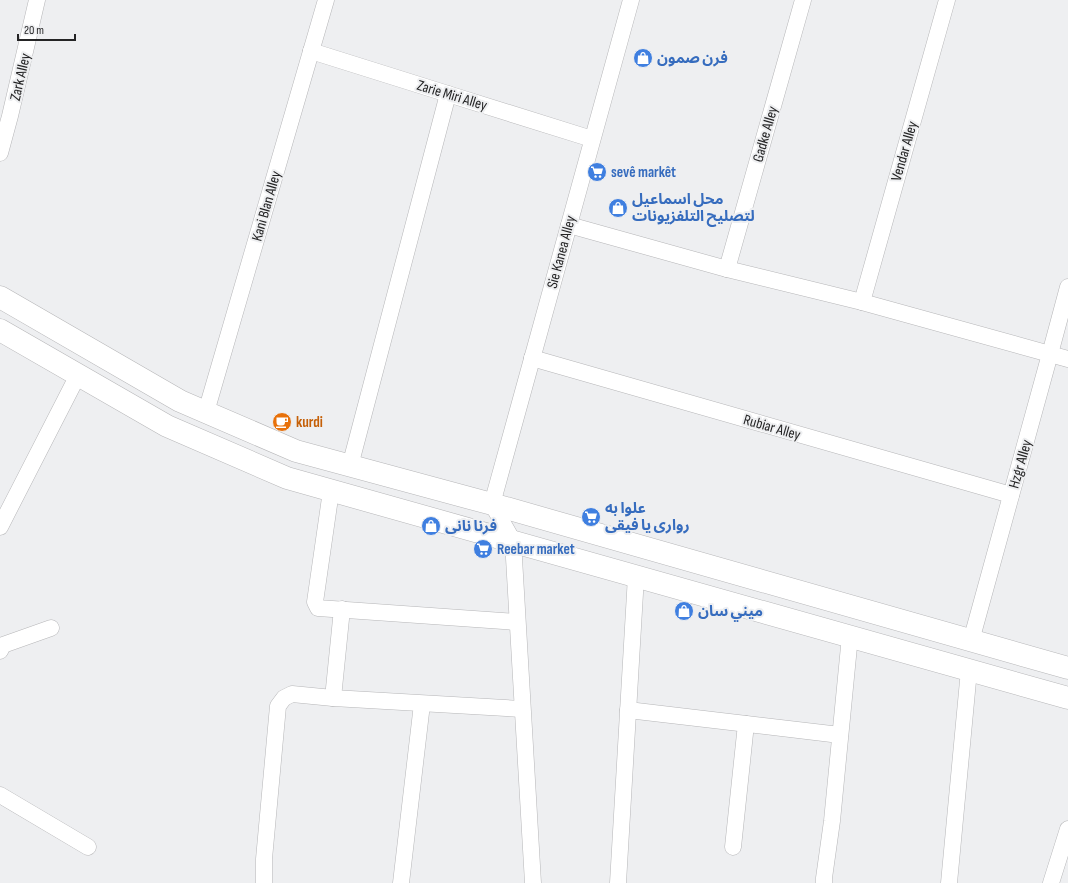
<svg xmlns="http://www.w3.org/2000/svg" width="1068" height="883" font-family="'Sofia Sans Condensed','Noto Sans Arabic',sans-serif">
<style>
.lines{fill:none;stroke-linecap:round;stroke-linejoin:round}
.minor-casing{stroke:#b6b6b8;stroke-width:17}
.secondary-casing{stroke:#b6b6b8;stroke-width:23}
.minor{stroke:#fff;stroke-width:16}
.secondary{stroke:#fff;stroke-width:22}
.labels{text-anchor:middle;stroke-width:4;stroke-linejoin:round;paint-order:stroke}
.shop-label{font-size:15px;font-weight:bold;fill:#366cbe;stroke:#eeeff1;text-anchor:start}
.street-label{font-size:15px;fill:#242425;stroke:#eeeff1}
.food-label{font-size:15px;font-weight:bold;fill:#c56008;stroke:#eeeff1;text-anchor:start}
</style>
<rect width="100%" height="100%" fill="#eeeff1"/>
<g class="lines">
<g class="minor-casing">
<g id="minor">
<polyline points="311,51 448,94 592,139"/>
<polyline points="0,153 10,116 37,0"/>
<polyline points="569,225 727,269 862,302 1068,359"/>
<polyline points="727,269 803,0"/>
<polyline points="862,302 947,0"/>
<polyline points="532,358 1011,495"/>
<polyline points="206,412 326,0"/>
<polyline points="350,466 448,94"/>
<polyline points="331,491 315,602 318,608 517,622"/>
<polyline points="0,527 78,375"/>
<polyline points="971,641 1050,354 1068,287"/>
<polyline points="0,651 3,645 51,628"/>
<polyline points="333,698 342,609"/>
<polyline points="628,710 840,735"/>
<polyline points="0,795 88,847"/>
<polyline points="733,847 746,724"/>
<polyline points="264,883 264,859 278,706 284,698 292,694 333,698 522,709"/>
<polyline points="401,883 422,704"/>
<polyline points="533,883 513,541 492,504 631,0"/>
<polyline points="618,883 636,576"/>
<polyline points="824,883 824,878 832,821 850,636"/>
<polyline points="949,883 969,670"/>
<polyline points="1051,883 1068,829"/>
</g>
</g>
<g class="secondary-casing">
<g id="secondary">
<polyline points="0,297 180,401 296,451 492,504 1068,668"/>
<polyline points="0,330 167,426 287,478 1068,698"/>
</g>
</g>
<use href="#minor" class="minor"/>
<use href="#secondary" class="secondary"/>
</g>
<defs>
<g id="shop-disc" transform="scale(1)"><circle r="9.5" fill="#3f7fe0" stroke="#eeeff1"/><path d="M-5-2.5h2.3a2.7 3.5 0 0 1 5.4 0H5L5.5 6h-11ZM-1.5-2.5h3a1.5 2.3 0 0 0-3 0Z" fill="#fff"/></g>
<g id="supermarket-disc" transform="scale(1)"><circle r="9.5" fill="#3f7fe0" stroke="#eeeff1"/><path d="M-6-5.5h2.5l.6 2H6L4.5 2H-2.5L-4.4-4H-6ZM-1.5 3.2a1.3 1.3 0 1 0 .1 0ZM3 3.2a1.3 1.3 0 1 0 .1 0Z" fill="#fff"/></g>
<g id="cafe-disc" transform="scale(1)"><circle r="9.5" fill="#e8710a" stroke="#eeeff1"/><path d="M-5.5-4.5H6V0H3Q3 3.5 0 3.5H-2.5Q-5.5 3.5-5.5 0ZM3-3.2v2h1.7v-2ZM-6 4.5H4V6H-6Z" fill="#fff"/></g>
</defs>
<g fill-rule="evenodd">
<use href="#shop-disc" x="643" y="58"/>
<use href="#supermarket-disc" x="597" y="172"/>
<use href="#shop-disc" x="618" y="208"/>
<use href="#cafe-disc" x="282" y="422"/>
<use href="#supermarket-disc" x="591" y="517"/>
<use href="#shop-disc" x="431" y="526"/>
<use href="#supermarket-disc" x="483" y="549"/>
<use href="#shop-disc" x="684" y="611"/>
</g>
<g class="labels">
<g class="shop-label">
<text x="657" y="63">فرن صمون</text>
<text x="611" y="177">sevê markêt</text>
<text x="632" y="204">محل اسماعيل<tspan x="632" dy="17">لتصليح التلفزيونات</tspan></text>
<text x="605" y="513">علوا به<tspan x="605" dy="17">رواری یا فیقی</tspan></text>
<text x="445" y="531">فرنا نانى</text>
<text x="497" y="554">Reebar market</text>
<text x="698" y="616">ميني سان</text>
</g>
<g class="street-label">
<text transform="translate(20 77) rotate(-77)" y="5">Zark Alley</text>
<text transform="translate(452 95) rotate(17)" y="5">Zarie Miri Alley</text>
<text transform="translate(765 134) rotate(-74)" y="5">Gadke Alley</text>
<text transform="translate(904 151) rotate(-74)" y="5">Vendar Alley</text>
<text transform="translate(266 206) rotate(-74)" y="5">Kani Blan Alley</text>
<text transform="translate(561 252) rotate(-75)" y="5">Sie Kanea Alley</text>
<text transform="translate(772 427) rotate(16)" y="5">Rubiar Alley</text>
<text transform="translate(1020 464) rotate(-74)" y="5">Hzgr Alley</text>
</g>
<g class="food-label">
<text x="296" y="427">kurdi</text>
</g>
</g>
<path d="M18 34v6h57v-6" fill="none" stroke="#242425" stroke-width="2"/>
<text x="24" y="34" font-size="12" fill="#242425" stroke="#eeeff1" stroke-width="3" paint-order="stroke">20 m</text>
</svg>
